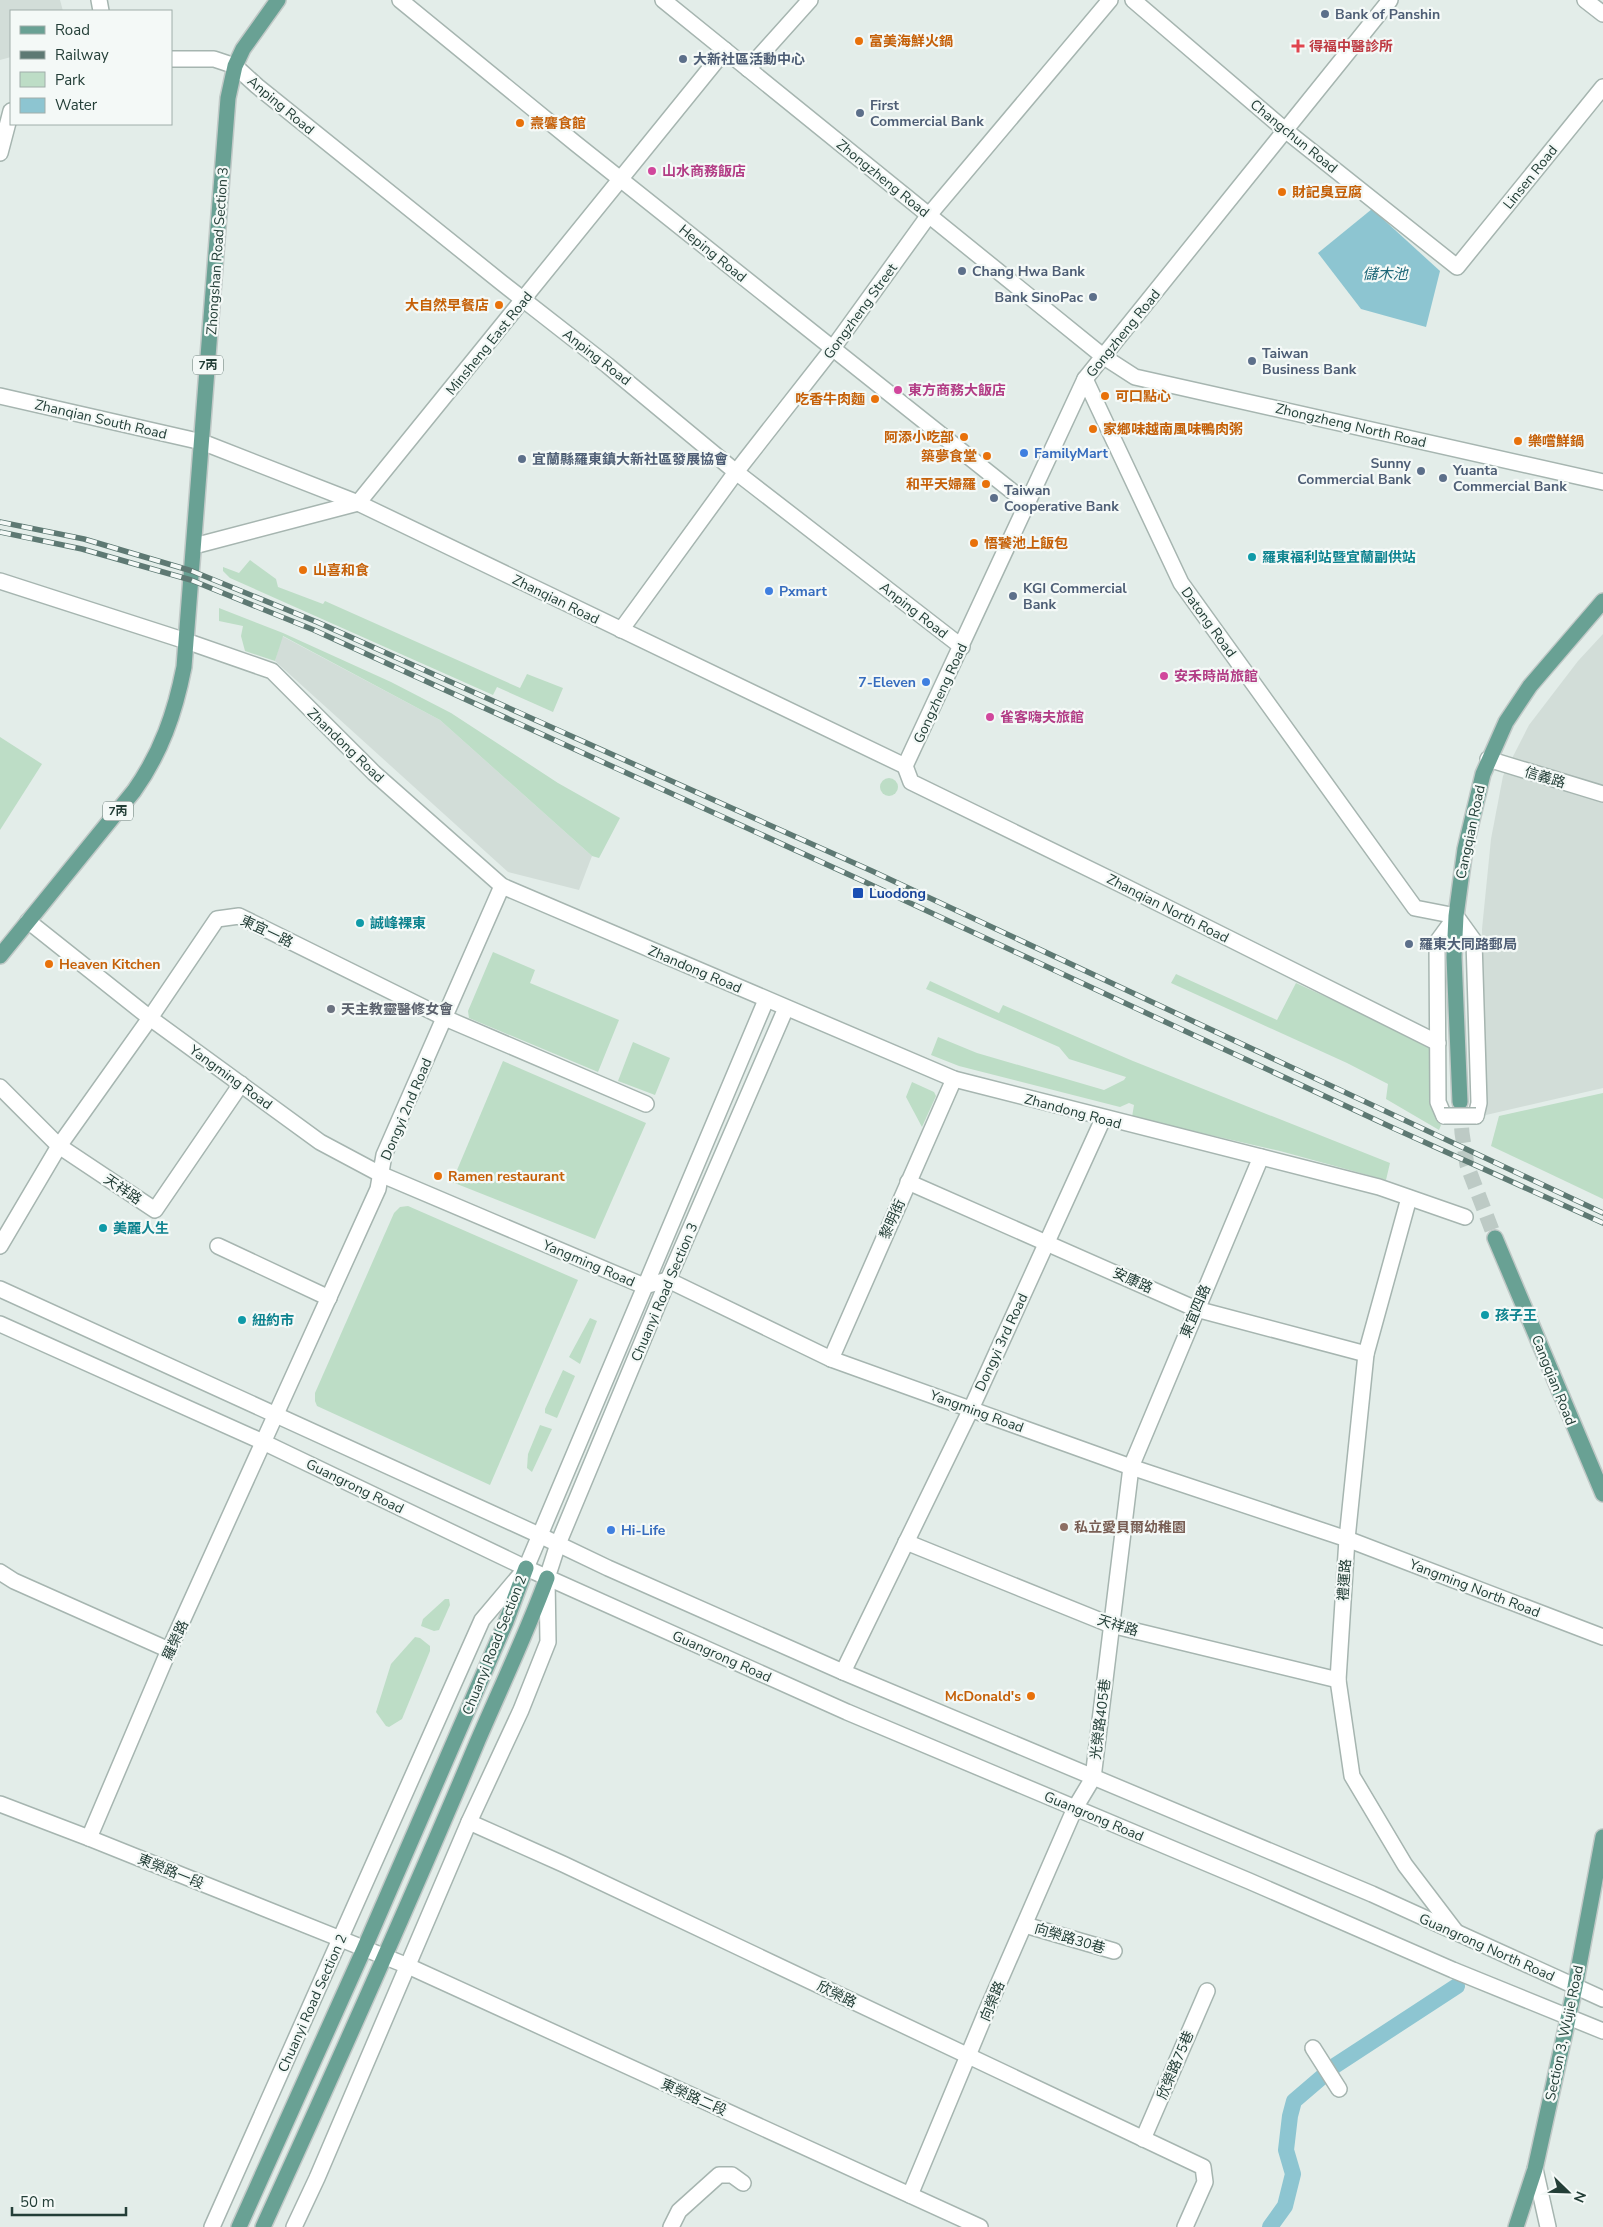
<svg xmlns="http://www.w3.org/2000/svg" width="1603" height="2227" font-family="'Nunito Sans','Noto Sans TC',sans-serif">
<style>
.built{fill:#d2ddd8}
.green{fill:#bdddc6}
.water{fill:#8dc5d1}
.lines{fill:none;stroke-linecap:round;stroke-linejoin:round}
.canal{stroke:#8dc5d1;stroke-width:16}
.major-tunnel{stroke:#bdcac5;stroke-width:15;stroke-dasharray:15 8;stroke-linecap:butt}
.minor-casing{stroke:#a6b5b0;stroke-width:18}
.major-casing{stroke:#c1c9c7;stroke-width:18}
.minor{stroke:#fff;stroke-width:15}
.major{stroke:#69a194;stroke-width:15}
.rail-casing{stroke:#5e7973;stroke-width:5.5}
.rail{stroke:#f4f9f7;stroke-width:4;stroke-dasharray:11;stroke-linecap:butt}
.minor-bridge-casing{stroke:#a6b5b0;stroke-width:18;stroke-linecap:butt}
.minor-bridge{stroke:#fff;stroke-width:15}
.service-dot{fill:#5c6f8a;stroke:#f4f9f7;stroke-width:2}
.food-dot{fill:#e8710a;stroke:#f4f9f7;stroke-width:2}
.health-dot{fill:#e0444e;stroke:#f4f9f7;stroke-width:2}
.hotel-dot{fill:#d1479c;stroke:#f4f9f7;stroke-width:2}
.shop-dot{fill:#3f7fe0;stroke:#f4f9f7;stroke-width:2}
.culture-dot{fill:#0f9aa8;stroke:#f4f9f7;stroke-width:2}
.transit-dot{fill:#1a4fb4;stroke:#f4f9f7;stroke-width:2}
.worship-dot{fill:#6b7280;stroke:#f4f9f7;stroke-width:2}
.education-dot{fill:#8d6e63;stroke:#f4f9f7;stroke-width:2}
.labels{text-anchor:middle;stroke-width:4.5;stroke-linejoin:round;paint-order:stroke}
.shield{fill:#f4f9f7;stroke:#627671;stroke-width:1}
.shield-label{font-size:12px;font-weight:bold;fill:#233e37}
.service-label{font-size:14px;font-weight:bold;fill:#4e5e75;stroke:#f4f9f7;text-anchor:start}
.food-label{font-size:14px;font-weight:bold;fill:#c56008;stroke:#f4f9f7;text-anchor:start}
.health-label{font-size:14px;font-weight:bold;fill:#be3a42;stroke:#f4f9f7;text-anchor:start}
.street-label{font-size:14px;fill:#233e37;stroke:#f4f9f7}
.hotel-label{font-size:14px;font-weight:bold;fill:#b23c85;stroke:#f4f9f7;text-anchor:start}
.shop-label{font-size:14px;font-weight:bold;fill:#366cbe;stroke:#f4f9f7;text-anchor:start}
.culture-label{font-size:14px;font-weight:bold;fill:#0d838f;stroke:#f4f9f7;text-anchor:start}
.transit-label{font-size:14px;font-weight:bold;fill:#164399;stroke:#f4f9f7;text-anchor:start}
.worship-label{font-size:14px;font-weight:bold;fill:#5b616d;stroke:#f4f9f7;text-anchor:start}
.education-label{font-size:14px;font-weight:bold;fill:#785e54;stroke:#f4f9f7;text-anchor:start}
.water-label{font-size:15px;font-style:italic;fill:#1e6879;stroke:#f4f9f7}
</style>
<rect width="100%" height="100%" fill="#e3ede9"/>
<g class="built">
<polygon points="0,0 60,0 63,11 11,11 11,57 0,60"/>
<polygon points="1603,634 1603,1088 1486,1115 1482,929 1491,839 1503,776 1529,725 1578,661"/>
<polygon points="282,636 440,720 592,856 579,890 508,872 275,661"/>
</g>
<g class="green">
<polygon points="250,560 276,579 278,587 323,604 325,601 520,688 527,674 563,688 553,712 497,687 493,695 230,578 223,571 223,567 239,573"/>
<polygon points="219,608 283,633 391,682 451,713 558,783 620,818 599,858 592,856 440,720 283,636 275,661 245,651 241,636 243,626 219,621"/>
<polygon points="0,737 42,764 0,830"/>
<circle cx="889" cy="787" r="9"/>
<polygon points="493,952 535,970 530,983 619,1020 598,1072 469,1018 468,1011"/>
<polygon points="1176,974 1277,1020 1296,983 1430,1045 1435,1117 1441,1125 1439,1130 1386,1099 1388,1084 1347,1063 1171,983"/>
<polygon points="930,981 999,1013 1003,1005 1133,1061 1390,1163 1386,1180 1280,1151 1132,1117 1134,1105 1129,1103 1120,1107 959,1066 931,1055 938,1037 977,1053 1104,1090 1124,1080 1126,1077 1069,1059 1059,1047 926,989"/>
<polygon points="633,1042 670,1058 655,1095 618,1081"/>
<polygon points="503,1061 646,1123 595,1239 452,1182"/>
<polygon points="912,1082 934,1092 936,1096 922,1127 906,1097"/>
<polygon points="1603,1093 1603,1199 1491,1146 1499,1116"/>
<polygon points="408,1206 578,1280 490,1485 317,1406 315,1401 315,1393 394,1213 400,1207"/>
<polygon points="590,1318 597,1321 580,1364 569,1357"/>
<polygon points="563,1370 575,1376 557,1418 545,1413 545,1409"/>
<polygon points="540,1425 552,1429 532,1472 527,1468 528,1454"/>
<polygon points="445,1599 449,1599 450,1605 439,1630 434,1631 421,1626 423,1619"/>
<polygon points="415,1637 420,1638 430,1646 430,1651 402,1719 389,1727 386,1726 376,1712 391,1664"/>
</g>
<polygon class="water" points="1372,209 1440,271 1426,327 1361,309 1318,253"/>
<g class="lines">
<polyline class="canal" points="1270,2227 1285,2206 1293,2174 1286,2150 1290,2116 1294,2101 1336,2065 1457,1986"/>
<polyline class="major-tunnel" points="1460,1105 1462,1133 1467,1165 1495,1238"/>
<g class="minor-casing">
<g id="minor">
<polyline points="99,0 101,11"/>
<polyline points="400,0 575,143 1028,504"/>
<polyline points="663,0 1104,357 1135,377 1603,482"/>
<polyline points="1133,0 1285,130 1457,267 1603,87"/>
<polyline points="1585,0 1603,14"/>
<polyline points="171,59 214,59 235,66 257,86 502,283 607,365 736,472 962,647"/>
<polyline points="748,69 810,0"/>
<polyline points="0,153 11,111"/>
<polyline points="1085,379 1181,583 1415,908 1456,916"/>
<polyline points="0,396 202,442 358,503 905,766"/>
<polyline points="194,546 358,503 725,50"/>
<polyline points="0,581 186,641 272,671 374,773 502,886 954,1079 1379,1187 1465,1217"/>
<polyline points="621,630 736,472 833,348 929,215 1110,0"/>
<polyline points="1488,759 1603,794"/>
<polyline points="905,766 1085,379 1390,0"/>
<polyline points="905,766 911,782 1120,884 1438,1043"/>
<polyline points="1456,916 1474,941 1479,1103 1476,1116"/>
<polyline points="28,921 150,1018 320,1142 380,1174 644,1286 668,1280 831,1359 1131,1467 1347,1539 1603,1637"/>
<polyline points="0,1087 59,1146 155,1210 241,1084"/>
<polyline points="1444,1116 1438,1102 1437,942 1456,916"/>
<polyline points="908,1182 1196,1309 1366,1354"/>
<polyline points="1409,1198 1366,1354 1347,1539 1338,1680 1352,1776 1405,1865 1456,1932"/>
<polyline points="0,1246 59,1146 150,1018 217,919 239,916 445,1018 646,1104"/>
<polyline points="218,1246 329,1298"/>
<polyline points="0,1289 539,1535 608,1568 843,1672 1372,1894 1603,1999"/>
<polyline points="0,1324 263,1442 526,1568 847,1712 1249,1881 1453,1970 1603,2031"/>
<polyline points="831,1359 954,1079"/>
<polyline points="906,1542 1111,1625 1338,1680"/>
<polyline points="0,1572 14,1581 169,1650"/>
<polyline points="843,1672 971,1409 1103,1119"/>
<polyline points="0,1804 89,1838 408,1966 980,2227"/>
<polyline points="469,1822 563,1864 1203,2167 1205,2182 1185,2227"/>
<polyline points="89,1838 169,1650 378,1189 384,1155 502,886"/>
<polyline points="1025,1925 1114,1951"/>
<polyline points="1313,2048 1339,2089"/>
<polyline points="1143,2139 1207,1991"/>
<polyline points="1535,2169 1548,2227"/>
<polyline points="910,2195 987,2010 1075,1808 1093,1778 1131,1467 1261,1157"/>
<polyline points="212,2227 482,1620 526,1568 766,1000"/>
<polyline points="294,2227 317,2178 469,1822 521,1710 548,1642 547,1578 558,1544 668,1280 786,1008"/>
<polyline points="671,2227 679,2211 719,2175 732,2175 743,2183"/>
</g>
</g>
<g class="major-casing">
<g id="major">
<path d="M0,956L134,791C161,753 175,713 184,667L228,98L235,66L243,49L278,0"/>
<polyline points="1460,1102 1454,957 1456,916 1465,849 1483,774 1506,722 1530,686 1603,601"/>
<polyline points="1495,1238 1603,1494"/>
<polyline points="239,2227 364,1949 506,1622 526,1568"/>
<path d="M263,2227C336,2067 408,1907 476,1745C500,1689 526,1635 547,1578"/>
<polyline points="1516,2227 1535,2169 1575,1987 1603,1837"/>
</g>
</g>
<use href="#minor" class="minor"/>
<use href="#major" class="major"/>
<g class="rail-casing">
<g id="rail">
<polyline points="0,522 84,539 192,571 317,622 872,871 1603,1213"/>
<polyline points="0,532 82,549 191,580 314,630 865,882 1391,1127 1603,1223"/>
</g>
</g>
<use href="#rail" class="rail"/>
<g class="minor-bridge-casing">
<polyline id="minor-bridge" points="1444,1116 1476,1116"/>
</g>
<use href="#minor-bridge" class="minor-bridge"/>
</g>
<g class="service-dot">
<circle cx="1325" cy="14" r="5"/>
<circle cx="683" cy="59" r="5"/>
<circle cx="860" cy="113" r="5"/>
<circle cx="962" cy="271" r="5"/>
<circle cx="1093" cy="297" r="5"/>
<circle cx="1252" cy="361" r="5"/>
<circle cx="522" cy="459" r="5"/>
<circle cx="1421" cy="471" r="5"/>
<circle cx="1443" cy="478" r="5"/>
<circle cx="994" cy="498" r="5"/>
<circle cx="1013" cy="596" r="5"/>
<circle cx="1409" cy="944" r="5"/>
</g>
<g class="food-dot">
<circle cx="859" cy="41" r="5"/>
<circle cx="520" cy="123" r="5"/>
<circle cx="1282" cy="192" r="5"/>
<circle cx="499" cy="305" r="5"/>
<circle cx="1105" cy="396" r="5"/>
<circle cx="875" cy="399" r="5"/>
<circle cx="1093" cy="429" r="5"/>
<circle cx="964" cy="437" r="5"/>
<circle cx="1518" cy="441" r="5"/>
<circle cx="987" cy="456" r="5"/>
<circle cx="986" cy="484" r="5"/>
<circle cx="974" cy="543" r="5"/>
<circle cx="303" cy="570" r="5"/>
<circle cx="49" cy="964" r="5"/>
<circle cx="438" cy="1176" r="5"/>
<circle cx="1031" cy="1696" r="5"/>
</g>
<path class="health-dot" d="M1295.5 38.5h5v5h5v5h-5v5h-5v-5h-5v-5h5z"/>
<g class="hotel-dot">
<circle cx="652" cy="171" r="5"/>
<circle cx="898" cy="390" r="5"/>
<circle cx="1164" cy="676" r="5"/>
<circle cx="990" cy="717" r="5"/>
</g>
<g class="shop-dot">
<circle cx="1024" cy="453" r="5"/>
<circle cx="769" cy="591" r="5"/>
<circle cx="926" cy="682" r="5"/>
<circle cx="611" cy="1530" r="5"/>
</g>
<g class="culture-dot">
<circle cx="1252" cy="557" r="5"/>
<circle cx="360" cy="923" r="5"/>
<circle cx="103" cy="1228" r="5"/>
<circle cx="1485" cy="1315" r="5"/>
<circle cx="242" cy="1320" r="5"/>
</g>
<rect class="transit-dot" x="852" y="887" width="12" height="12" rx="2.5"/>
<circle class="worship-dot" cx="331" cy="1009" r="5"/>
<circle class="education-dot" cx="1064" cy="1527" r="5"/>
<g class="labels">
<g class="shield">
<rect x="193" y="355.5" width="30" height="19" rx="4"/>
<rect x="103" y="801.5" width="30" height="19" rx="4"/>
</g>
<g class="shield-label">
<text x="208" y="369">7丙</text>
<text x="118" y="815">7丙</text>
</g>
<g class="service-label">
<text x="1335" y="19">Bank of Panshin</text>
<text x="693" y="64">大新社區活動中心</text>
<text x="870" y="110">First<tspan x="870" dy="16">Commercial Bank</tspan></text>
<text x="972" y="276">Chang Hwa Bank</text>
<text x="1083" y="302" text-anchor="end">Bank SinoPac</text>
<text x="1262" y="358">Taiwan<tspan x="1262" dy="16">Business Bank</tspan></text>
<text x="532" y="464">宜蘭縣羅東鎮大新社區發展協會</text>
<text x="1411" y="468" text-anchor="end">Sunny<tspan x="1411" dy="16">Commercial Bank</tspan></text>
<text x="1453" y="475">Yuanta<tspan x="1453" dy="16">Commercial Bank</tspan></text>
<text x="1004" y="495">Taiwan<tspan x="1004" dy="16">Cooperative Bank</tspan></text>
<text x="1023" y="593">KGI Commercial<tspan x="1023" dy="16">Bank</tspan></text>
<text x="1419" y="949">羅東大同路郵局</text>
</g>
<g class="food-label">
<text x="869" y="46">富美海鮮火鍋</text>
<text x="530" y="128">燾麘食館</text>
<text x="1292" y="197">財記臭豆腐</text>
<text x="489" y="310" text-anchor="end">大自然早餐店</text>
<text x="1115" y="401">可口點心</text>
<text x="865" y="404" text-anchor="end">吃香牛肉麵</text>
<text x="1103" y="434">家鄉味越南風味鴨肉粥</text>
<text x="954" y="442" text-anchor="end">阿添小吃部</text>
<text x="1528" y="446">樂嚐鮮鍋</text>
<text x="977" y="461" text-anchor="end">築夢食堂</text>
<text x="976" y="489" text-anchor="end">和平天婦羅</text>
<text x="984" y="548">悟饕池上飯包</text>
<text x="313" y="575">山喜和食</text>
<text x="59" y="969">Heaven Kitchen</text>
<text x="448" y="1181">Ramen restaurant</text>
<text x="1021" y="1701" text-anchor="end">McDonald's</text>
</g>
<g class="health-label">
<text x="1309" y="51">得福中醫診所</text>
</g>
<g class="street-label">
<text transform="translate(281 105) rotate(40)" y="5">Anping Road</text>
<text transform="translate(1294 136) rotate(39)" y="5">Changchun Road</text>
<text transform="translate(1530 177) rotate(-51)" y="5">Linsen Road</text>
<text transform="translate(883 178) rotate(39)" y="5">Zhongzheng Road</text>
<text transform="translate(217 251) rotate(-86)" y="5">Zhongshan Road Section 3</text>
<text transform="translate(713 253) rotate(39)" y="5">Heping Road</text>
<text transform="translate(860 311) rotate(-54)" y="5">Gongzheng Street</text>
<text transform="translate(1123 333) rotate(-51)" y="5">Gongzheng Road</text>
<text transform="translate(489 343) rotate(-51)" y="5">Minsheng East Road</text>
<text transform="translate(597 357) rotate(38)" y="5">Anping Road</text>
<text transform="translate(101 419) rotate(13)" y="5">Zhanqian South Road</text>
<text transform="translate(1351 425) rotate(13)" y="5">Zhongzheng North Road</text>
<text transform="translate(556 599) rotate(26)" y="5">Zhanqian Road</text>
<text transform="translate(914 610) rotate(38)" y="5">Anping Road</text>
<text transform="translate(1209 622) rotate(54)" y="5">Datong Road</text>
<text transform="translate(940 693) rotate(-65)" y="5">Gongzheng Road</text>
<text transform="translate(346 745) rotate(44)" y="5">Zhandong Road</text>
<text transform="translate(1545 777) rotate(17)" y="5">信義路</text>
<text transform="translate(1470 832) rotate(-78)" y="5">Cangqian Road</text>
<text transform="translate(1168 908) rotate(27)" y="5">Zhanqian North Road</text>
<text transform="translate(267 931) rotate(25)" y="5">東宜一路</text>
<text transform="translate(695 969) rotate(23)" y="5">Zhandong Road</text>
<text transform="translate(231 1077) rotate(36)" y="5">Yangming Road</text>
<text transform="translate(406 1109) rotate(-67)" y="5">Dongyi 2nd Road</text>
<text transform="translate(1073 1111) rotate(15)" y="5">Zhandong Road</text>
<text transform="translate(123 1189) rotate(34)" y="5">天祥路</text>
<text transform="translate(892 1219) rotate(-66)" y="5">黎明街</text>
<text transform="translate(589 1263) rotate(23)" y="5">Yangming Road</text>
<text transform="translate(1133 1280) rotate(24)" y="5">安康路</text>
<text transform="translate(664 1292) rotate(-67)" y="5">Chuanyi Road Section 3</text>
<text transform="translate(1195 1311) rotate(-67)" y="5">東宜四路</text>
<text transform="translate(1001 1342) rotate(-65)" y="5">Dongyi 3rd Road</text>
<text transform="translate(1554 1380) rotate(68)" y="5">Cangqian Road</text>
<text transform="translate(977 1411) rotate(20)" y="5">Yangming Road</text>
<text transform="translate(355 1486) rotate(26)" y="5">Guangrong Road</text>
<text transform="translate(1344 1580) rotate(-86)" y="5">禮運路</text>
<text transform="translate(1475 1588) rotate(21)" y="5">Yangming North Road</text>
<text transform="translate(1118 1625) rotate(17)" y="5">天祥路</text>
<text transform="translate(175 1640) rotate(-65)" y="5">羅榮路</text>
<text transform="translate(494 1645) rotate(-68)" y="5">Chuanyi Road Section 2</text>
<text transform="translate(722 1656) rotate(24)" y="5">Guangrong Road</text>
<text transform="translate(1100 1719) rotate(-83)" y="5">光榮路405巷</text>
<text transform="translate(1094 1816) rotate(23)" y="5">Guangrong Road</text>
<text transform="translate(171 1871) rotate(22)" y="5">東榮路一段</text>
<text transform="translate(1070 1938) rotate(17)" y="5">向榮路30巷</text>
<text transform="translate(1487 1947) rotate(24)" y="5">Guangrong North Road</text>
<text transform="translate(837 1994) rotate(26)" y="5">欣榮路</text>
<text transform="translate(992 2001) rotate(-67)" y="5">向榮路</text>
<text transform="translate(312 2003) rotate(-66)" y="5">Chuanyi Road Section 2</text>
<text transform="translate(1564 2033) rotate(-78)" y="5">Section 3, Wujie Road</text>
<text transform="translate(1175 2065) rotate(-67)" y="5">欣榮路75巷</text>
<text transform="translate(694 2097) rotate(24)" y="5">東榮路二段</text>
</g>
<g class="hotel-label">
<text x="662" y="176">山水商務飯店</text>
<text x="908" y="395">東方商務大飯店</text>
<text x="1174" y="681">安禾時尚旅館</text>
<text x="1000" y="722">雀客嗨夫旅館</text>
</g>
<g class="shop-label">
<text x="1034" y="458">FamilyMart</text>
<text x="779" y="596">Pxmart</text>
<text x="916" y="687" text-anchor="end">7-Eleven</text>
<text x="621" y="1535">Hi-Life</text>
</g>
<g class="culture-label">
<text x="1262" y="562">羅東福利站暨宜蘭副供站</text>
<text x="370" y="928">誠峰裸東</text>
<text x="113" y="1233">美麗人生</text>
<text x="1495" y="1320">孩子王</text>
<text x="252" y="1325">紐約市</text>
</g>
<g class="transit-label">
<text x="869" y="898">Luodong</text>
</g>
<g class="worship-label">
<text x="341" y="1014">天主教靈醫修女會</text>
</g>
<g class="education-label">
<text x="1074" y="1532">私立愛貝爾幼稚園</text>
</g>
<g class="water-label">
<text x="1385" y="279">儲木池</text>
</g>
</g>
<rect x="10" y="10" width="162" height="115" fill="#f4f9f7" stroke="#a0aeaa"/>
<rect x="20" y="26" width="25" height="8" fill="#69a194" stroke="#a0aeaa"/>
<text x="55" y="35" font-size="15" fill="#233e37">Road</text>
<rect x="20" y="51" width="25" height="8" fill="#5e7973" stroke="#a0aeaa"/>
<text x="55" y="60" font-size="15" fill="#233e37">Railway</text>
<rect x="20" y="72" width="25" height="15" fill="#bdddc6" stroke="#a0aeaa"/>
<text x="55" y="85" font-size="15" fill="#233e37">Park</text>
<rect x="20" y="98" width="25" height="15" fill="#8dc5d1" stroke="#a0aeaa"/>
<text x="55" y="110" font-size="15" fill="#233e37">Water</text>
<g transform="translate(1568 2192) rotate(113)" stroke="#f4f9f7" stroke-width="4" paint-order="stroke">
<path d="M0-4L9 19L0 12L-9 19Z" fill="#233e37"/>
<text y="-8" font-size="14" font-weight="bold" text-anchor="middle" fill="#233e37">N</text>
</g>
<path d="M12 2207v8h114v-8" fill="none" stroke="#233e37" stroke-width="2.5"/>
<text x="20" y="2207" font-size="15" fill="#233e37" stroke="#f4f9f7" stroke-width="4" paint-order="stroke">50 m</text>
</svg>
